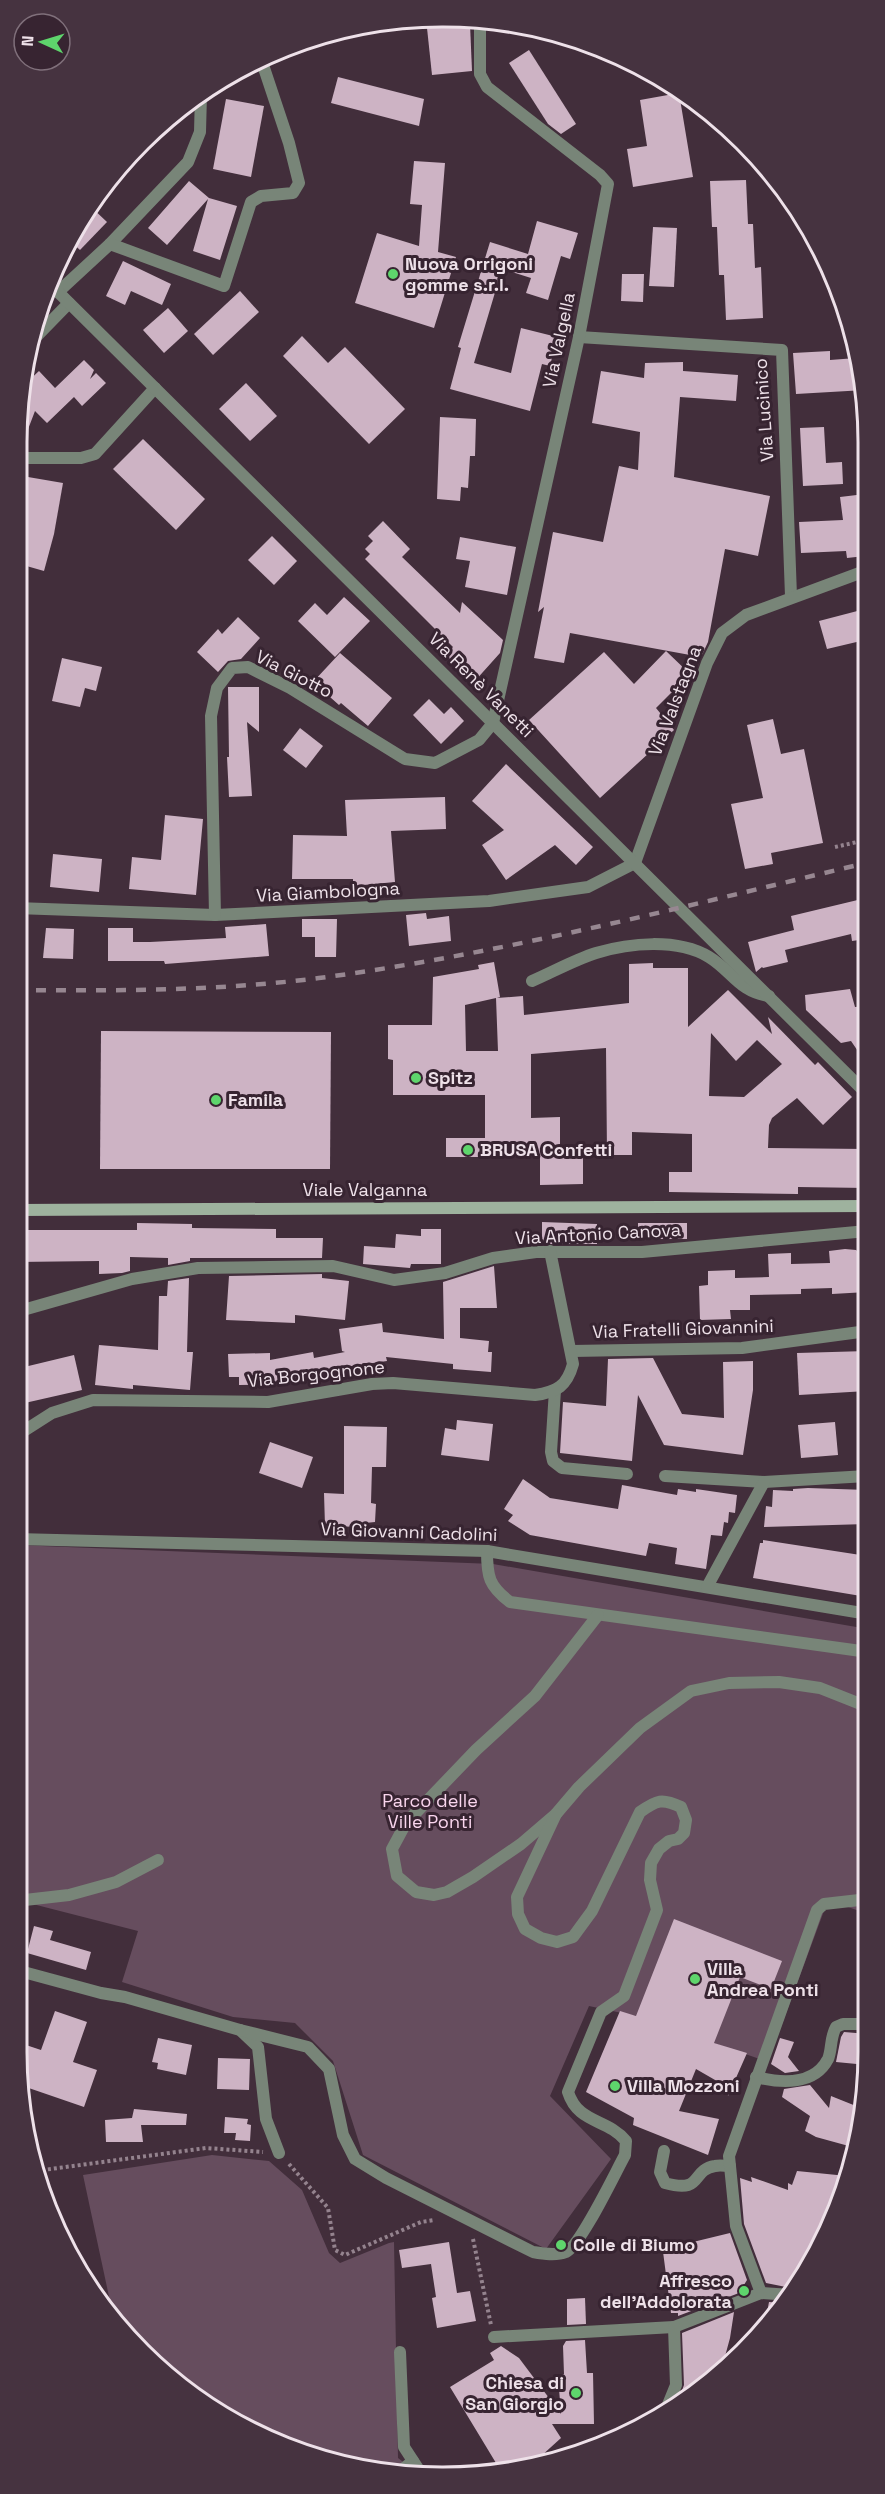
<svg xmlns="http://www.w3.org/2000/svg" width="885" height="2494" font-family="'Space Grotesk',sans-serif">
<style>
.green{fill:#664d5e}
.building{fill:#cdb3c4;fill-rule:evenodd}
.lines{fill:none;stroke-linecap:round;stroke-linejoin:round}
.path{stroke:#94838e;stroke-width:4;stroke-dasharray:3 3;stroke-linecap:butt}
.service{stroke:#788578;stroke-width:12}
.minor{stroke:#788578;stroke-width:12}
.tertiary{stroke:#788578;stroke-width:12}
.secondary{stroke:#9eb29e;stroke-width:12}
.rail{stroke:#978791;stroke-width:4.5;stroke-dasharray:10 10;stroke-linecap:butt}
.poi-dot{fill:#5ed56c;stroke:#372431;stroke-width:2}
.labels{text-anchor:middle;stroke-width:6;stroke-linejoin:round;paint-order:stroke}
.poi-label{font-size:18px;font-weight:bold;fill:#eee1e9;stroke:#372431;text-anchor:start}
.street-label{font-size:18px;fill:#eee1e9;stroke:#372431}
.park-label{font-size:18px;fill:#f9d5ed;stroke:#372431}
.rim{fill:none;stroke:#eee1e9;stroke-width:3}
</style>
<rect width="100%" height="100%" fill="#422e3b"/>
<g class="green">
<polygon points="16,1545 493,1564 868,1629 868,1914 828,1900 768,2062 636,2016 589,2006 550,2096 611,2159 546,2249 363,2155 333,2061 295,2023 233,2017 122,1982 138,1931 17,1900"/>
<polygon points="212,2155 269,2161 302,2190 329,2253 340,2263 389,2243 394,2242 398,2458 420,2475 387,2474 254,2433 183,2390 122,2333 114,2320 83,2175"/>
</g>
<g class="building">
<polygon points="470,24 472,71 432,75 427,28"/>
<polygon points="529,50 576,124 561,134 548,124 509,63"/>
<polygon points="338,77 424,99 419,126 331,103"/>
<polygon points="679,93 693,177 633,187 627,149 647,146 640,100"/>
<polygon points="226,99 264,106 251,177 213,169"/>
<polygon points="414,161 445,163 438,252 456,257 434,328 355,303 377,233 419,246 422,205 410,204"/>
<polygon points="746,180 748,224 753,224 755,268 761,267 763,318 726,320 724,275 719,275 717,227 712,227 710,181"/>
<polygon points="189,181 209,198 237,206 220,260 193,251 208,199 167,245 148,228"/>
<polygon points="90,206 107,222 80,250 69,240"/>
<polygon points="537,221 578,233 570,259 561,256 548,300 526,293 531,278 502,269 474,363 511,373 521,328 557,337 550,366 542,364 530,411 450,389 461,348 458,347 490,242 528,254"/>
<polygon points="653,227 677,228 674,287 649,286"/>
<polygon points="123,261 171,284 162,305 131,291 125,305 106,296"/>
<polygon points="622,274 644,274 643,302 621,301"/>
<polygon points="240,291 259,312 213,355 194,334"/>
<polygon points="168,308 188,331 164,353 143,330"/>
<polygon points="302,336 328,363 345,347 405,409 369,444 283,356"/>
<polygon points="830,351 830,360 856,358 865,390 796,394 793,353"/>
<polygon points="84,360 94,370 90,379 96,373 106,383 82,406 74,397 47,423 35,411 22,445 16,444 24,385 39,371 55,388"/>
<polygon points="683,362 683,371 738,375 736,401 680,397 674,477 770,496 758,556 725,549 708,642 701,657 570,633 564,663 534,658 544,607 538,612 553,532 603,542 619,466 638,470 640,432 592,423 601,371 644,378 645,363"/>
<polygon points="246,383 277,416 250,441 219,409"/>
<polygon points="440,417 476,419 475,456 470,456 468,488 461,487 460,501 437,499"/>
<polygon points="824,427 826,463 842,462 843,484 803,486 800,428"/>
<polygon points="143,439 205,499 176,530 113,469"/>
<polygon points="28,477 63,483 54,534 44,571 16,563 16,530"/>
<polygon points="865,494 865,556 847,558 846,551 801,553 799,522 843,520 840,497"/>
<polygon points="383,521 410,549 402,557 460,613 462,602 503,640 500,653 474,682 446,655 453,647 365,559 370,554 365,549 373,541 368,536"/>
<polygon points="272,536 297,561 274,585 248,560"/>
<polygon points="460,537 516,547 507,595 465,587 470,561 456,559"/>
<polygon points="344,597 370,621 335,657 298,621 315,603 327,615"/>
<polygon points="865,609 865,640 827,649 819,621"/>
<polygon points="238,617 260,638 241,659 228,661 218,672 197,652 218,629 222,634"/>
<polygon points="666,651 690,674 656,708 674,730 600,798 529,720 604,652 634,684"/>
<polygon points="340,653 392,698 368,726 341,703 339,705 313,682"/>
<polygon points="62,658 102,667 96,691 85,688 80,707 52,701"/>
<polygon points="228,687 259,687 259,732 247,722 252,796 229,797 227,757 229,757"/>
<polygon points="429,699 444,714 451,707 464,721 441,744 413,715"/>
<polygon points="773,719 781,754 804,749 823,843 771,853 773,864 745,869 731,804 763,798 747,725"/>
<polygon points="300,728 323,746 306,768 283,750"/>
<polygon points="506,764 593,847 576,865 555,845 506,880 482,845 504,830 472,801"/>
<polygon points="445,797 446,829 391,831 395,882 353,886 353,879 292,879 293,835 347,836 345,800"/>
<polygon points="165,815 203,819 196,895 129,889 132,857 161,860"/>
<polygon points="53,854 102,859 99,892 50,887"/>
<polygon points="866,898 866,939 852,941 851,934 785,950 788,962 763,968 762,967 756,972 748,942 794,930 791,916"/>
<polygon points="426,913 427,919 449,916 451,941 409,946 406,915"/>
<polygon points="302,919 337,919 336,957 315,957 315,937 302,937"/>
<polygon points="266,924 269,956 165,964 164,961 108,961 108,928 133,928 133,942 150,942 226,938 225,927"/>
<polygon points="46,928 74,929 73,959 43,958"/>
<path d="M494,962L500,997L497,998L523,996L524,1015L629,1003V964L653,963V968H688V1027L728,990L772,1034L768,1017L815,1065L818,1062L852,1097L823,1125L797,1098L772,1118L769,1125L768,1148L866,1149L867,1188L798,1187V1194L669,1192V1172H692V1134L632,1132V1155H607L606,1048L531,1054V1118L560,1117V1148H573L574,1156H583V1184L540,1185V1157H446V1138H485V1095H393V1060L388,1059V1025H432L433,977L479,969L478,965ZM496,998L498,1051H466L465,1005ZM711,1033L736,1061L757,1040L782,1064L744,1097L709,1096Z"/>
<polygon points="850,989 855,1007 866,1006 866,1063 851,1041 841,1043 806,1010 805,995"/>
<polygon points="101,1031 331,1032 330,1169 100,1169"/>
<polygon points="542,1222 597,1224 597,1244 542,1244"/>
<polygon points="137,1223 192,1224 192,1228 276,1229 276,1238 323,1238 322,1258 190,1258 190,1261 168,1265 168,1258 130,1257 130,1271 122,1273 99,1274 99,1261 16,1262 16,1230 137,1230"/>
<rect x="638" y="1223" width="49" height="16"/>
<polygon points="421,1229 441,1229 441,1264 411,1264 410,1268 363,1264 364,1246 395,1248 396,1234 421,1236"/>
<polygon points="845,1249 856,1250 867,1259 867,1292 832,1294 832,1288 801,1289 801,1294 750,1295 750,1310 730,1310 731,1319 700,1320 699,1286 708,1285 708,1271 735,1270 735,1278 769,1277 768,1254 791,1253 791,1264 830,1263 829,1251"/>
<polygon points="494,1266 497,1308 460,1308 460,1338 489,1341 488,1352 492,1352 491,1372 453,1369 453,1364 386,1357 387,1361 345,1367 345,1365 344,1367 322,1370 322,1373 315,1374 316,1379 289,1384 239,1385 239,1377 229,1377 228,1354 270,1353 270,1360 313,1352 314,1358 345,1352 342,1351 339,1329 382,1323 383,1332 444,1339 443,1282"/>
<polygon points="322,1274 322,1278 349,1281 345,1320 295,1315 295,1323 226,1320 229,1276"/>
<polygon points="189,1278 187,1352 193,1352 190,1390 133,1385 133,1389 95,1385 99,1345 158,1350 159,1296 167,1296 168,1281"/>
<polygon points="867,1351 867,1391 799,1395 797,1353"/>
<polygon points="74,1355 82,1390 16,1405 16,1369"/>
<polygon points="653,1358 682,1414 724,1418 723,1362 753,1361 753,1390 743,1455 664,1445 638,1395 632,1461 560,1453 563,1402 606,1406 608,1359"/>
<polygon points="457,1420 493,1424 489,1461 441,1455 445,1428 456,1430"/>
<polygon points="835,1422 838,1455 801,1458 798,1425"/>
<polygon points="344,1426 387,1427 386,1467 372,1467 371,1503 376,1504 375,1522 365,1523 364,1527 325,1526 324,1493 344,1494"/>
<polygon points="270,1442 313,1457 302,1488 259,1473"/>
<polygon points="523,1479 550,1498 618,1509 622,1485 677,1495 678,1489 696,1492 696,1489 737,1495 735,1513 729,1512 728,1523 724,1522 722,1536 711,1535 706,1569 675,1564 677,1548 649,1543 646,1556 530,1535 508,1521 513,1515 504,1509"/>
<polygon points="808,1488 867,1490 867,1524 764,1527 766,1506 772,1507 773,1490 793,1491 793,1489"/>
<polygon points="763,1540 867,1556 867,1597 753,1578 760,1543 763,1543"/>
<polygon points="674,1919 782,1961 771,1989 740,1977 714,2043 747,2053 728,2096 727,2084 722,2084 696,2069 679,2111 719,2119 708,2155 633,2125 634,2118 586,2092 620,2011 636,2016"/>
<polygon points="34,1926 53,1931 50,1940 91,1952 86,1970 27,1953"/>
<polygon points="55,2011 87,2022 73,2062 97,2070 84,2107 20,2085 17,2060 23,2044 41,2050"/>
<polygon points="844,2032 868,2034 867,2065 836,2062 841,2037"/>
<polygon points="158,2038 192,2045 186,2075 157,2069 158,2063 152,2062"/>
<polygon points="780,2038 794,2042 788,2057 799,2071 785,2073 771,2064"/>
<polygon points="218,2058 250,2059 249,2090 217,2089"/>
<polygon points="810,2085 829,2108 831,2096 861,2108 856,2148 816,2137 805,2131 810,2116 782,2097 784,2089"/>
<polygon points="134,2109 187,2114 186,2125 141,2125 143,2142 106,2142 105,2120 132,2118"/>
<polygon points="225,2117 248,2119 247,2124 251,2125 250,2141 235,2140 236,2133 224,2133"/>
<polygon points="797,2171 847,2176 796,2289 766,2283 744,2224 740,2178 752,2182 751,2177 788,2190 788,2183 792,2185"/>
<polygon points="730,2233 747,2280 739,2293 678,2316 678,2313 671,2313 662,2244 693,2242"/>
<polygon points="449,2242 457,2293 470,2291 476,2321 437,2328 432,2298 436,2297 431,2264 402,2268 399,2250"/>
<polygon points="585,2298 586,2324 567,2325 567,2299"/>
<polygon points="769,2302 785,2303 764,2328"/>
<polygon points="734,2312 730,2338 721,2371 676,2407 684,2385 682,2333"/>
<polygon points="585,2340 587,2373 593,2373 594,2424 552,2424 561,2438 529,2467 503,2471 496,2463 450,2387 494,2360 490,2353 501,2346 519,2358 561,2414 558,2376 564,2374 563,2346 566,2341"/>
</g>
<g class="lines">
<g class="path">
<polyline points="835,847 866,840"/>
<polyline points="289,2164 328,2208 335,2250 345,2255 421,2222 434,2220"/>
<polyline points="36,2171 206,2148 263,2152"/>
<polyline points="473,2239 491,2325"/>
</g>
<g class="service">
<path d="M532,981C553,972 574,960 596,953C629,943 677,938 709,957C732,971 739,992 769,996"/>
<polyline points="400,2352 404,2447 419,2470 426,2475"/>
<polyline points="397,2474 413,2461"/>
</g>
<g class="minor">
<polyline points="110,244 188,162 200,132 201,94"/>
<polyline points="58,292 110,244 224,286 251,202 261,196 293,193 299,183 289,143 261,59"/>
<polyline points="579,337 782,350 791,596"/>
<polyline points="29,344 69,303"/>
<polyline points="16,458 81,458 95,454 155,388"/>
<polyline points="16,908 215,915 489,901 588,887 635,863 707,663 722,633 746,615 865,571"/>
<polyline points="215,915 211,716 217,688 232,668 248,667 290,688 405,759 435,763 479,740 493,723 579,337 608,184 600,175 487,87 480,74 480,19"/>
<polyline points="16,1312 132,1279 198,1268 333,1266 394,1280 445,1273 493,1258 536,1252 642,1252 867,1231"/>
<polyline points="572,1351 742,1348 867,1331"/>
<polyline points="555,1390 551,1452 553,1461 562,1468 627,1474"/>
<path d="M16,1436L52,1413L93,1400L268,1402L372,1384L393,1383L535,1395C557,1392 567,1386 573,1364L550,1251"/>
<polyline points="665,1476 764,1482 867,1476"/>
<polyline points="16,1539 487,1551 868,1614"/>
<path d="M487,1551C487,1577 489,1586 510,1602L868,1652"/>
<polyline points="707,1587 764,1482"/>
<polyline points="598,1615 535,1696 476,1750 406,1823 392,1849 397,1876 416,1892 434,1895 447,1892 473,1877 521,1844 556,1814 579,1787 640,1728 691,1691 729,1683 779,1682 820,1688 868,1707"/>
<polyline points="16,1901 69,1895 116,1882 158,1860"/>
<polyline points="16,1970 101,1993 125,1997 240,2030 258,2047 266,2119 279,2153"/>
<path d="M240,2030L308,2047L329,2069L343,2135L355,2159L386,2178L533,2252C544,2254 556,2256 566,2252C581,2245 615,2173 625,2155L626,2141C607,2118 578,2124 568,2092L601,2012L624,1996L657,1910L650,1880L651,1863L659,1849L669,1841L678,1839L684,1833L686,1820L681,1807C662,1798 657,1800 640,1812L592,1911L573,1937L557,1942L541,1938L525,1929L518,1914L517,1897L556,1814"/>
<path d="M756,2077C780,2083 814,2086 828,2059C832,2050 830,2037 836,2027L843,2024H868"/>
<path d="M664,2151L660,2172L665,2183C704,2194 690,2170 715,2166C720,2165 725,2166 730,2166"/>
<polyline points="761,2293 736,2226 729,2156 817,1910 824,1904 868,1899"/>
<polyline points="494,2337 674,2327"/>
<polyline points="665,2412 676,2385 674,2327 761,2293 791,2295"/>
</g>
<polyline class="tertiary" points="49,283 866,1093"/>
<polyline class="secondary" points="16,1210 867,1206"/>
<path class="rail" d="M16,990C122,991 229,991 334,976C513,951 690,905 866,863"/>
</g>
<g class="poi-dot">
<circle cx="393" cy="274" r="6"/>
<circle cx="416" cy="1078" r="6"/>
<circle cx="216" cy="1100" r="6"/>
<circle cx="468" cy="1150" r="6"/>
<circle cx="695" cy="1979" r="6"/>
<circle cx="615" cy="2086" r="6"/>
<circle cx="561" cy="2245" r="6"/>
<circle cx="744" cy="2291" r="6"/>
<circle cx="576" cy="2393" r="6"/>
</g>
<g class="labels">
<g class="poi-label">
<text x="405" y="270">Nuova Orrigoni<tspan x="405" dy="21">gomme s.r.l.</tspan></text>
<text x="428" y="1084">Spitz</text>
<text x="228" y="1106">Famila</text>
<text x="480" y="1156">BRUSA Confetti</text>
<text x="707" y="1975">Villa<tspan x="707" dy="21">Andrea Ponti</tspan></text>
<text x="627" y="2092">Villa Mozzoni</text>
<text x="573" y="2251">Colle di Biumo</text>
<text x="732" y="2287" text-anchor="end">Affresco<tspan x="732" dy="21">dell'Addolorata</tspan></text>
<text x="564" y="2389" text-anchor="end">Chiesa di<tspan x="564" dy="21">San Giorgio</tspan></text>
</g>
<g class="street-label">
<text transform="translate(559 340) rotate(-78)" y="6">Via Valgella</text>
<text transform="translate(764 410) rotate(-94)" y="6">Via Lucinico</text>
<text transform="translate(294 674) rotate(27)" y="6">Via Giotto</text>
<text transform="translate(481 685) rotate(45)" y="6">Via Renè Vanetti</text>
<text transform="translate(675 701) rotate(-69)" y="6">Via Valstagna</text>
<text transform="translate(328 892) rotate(-3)" y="6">Via Giambologna</text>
<text x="365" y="1196">Viale Valganna</text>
<text transform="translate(598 1234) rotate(-3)" y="6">Via Antonio Canova</text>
<text transform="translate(683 1329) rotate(-2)" y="6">Via Fratelli Giovannini</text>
<text transform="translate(316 1374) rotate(-6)" y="6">Via Borgognone</text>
<text transform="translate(409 1532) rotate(2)" y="6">Via Giovanni Cadolini</text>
</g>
<g class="park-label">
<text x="430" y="1807">Parco delle<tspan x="430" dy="21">Ville Ponti</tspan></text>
</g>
</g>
<path d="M0 0H885V2494H0ZM442 27H443A415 415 0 0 1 858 442V2052A415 415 0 0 1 443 2467H442A415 415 0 0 1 27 2052V442A415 415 0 0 1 442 27Z" fill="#463340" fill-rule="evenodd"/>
<path class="rim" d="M442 27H443A415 415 0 0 1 858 442V2052A415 415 0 0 1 443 2467H442A415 415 0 0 1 27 2052V442A415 415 0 0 1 442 27Z"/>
<g transform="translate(42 42) rotate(274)"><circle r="28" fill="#372431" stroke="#80707b" stroke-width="1.5"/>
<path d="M0-4.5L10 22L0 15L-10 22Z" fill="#5ed56c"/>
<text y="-9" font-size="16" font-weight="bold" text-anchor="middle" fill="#eee1e9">N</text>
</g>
</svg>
